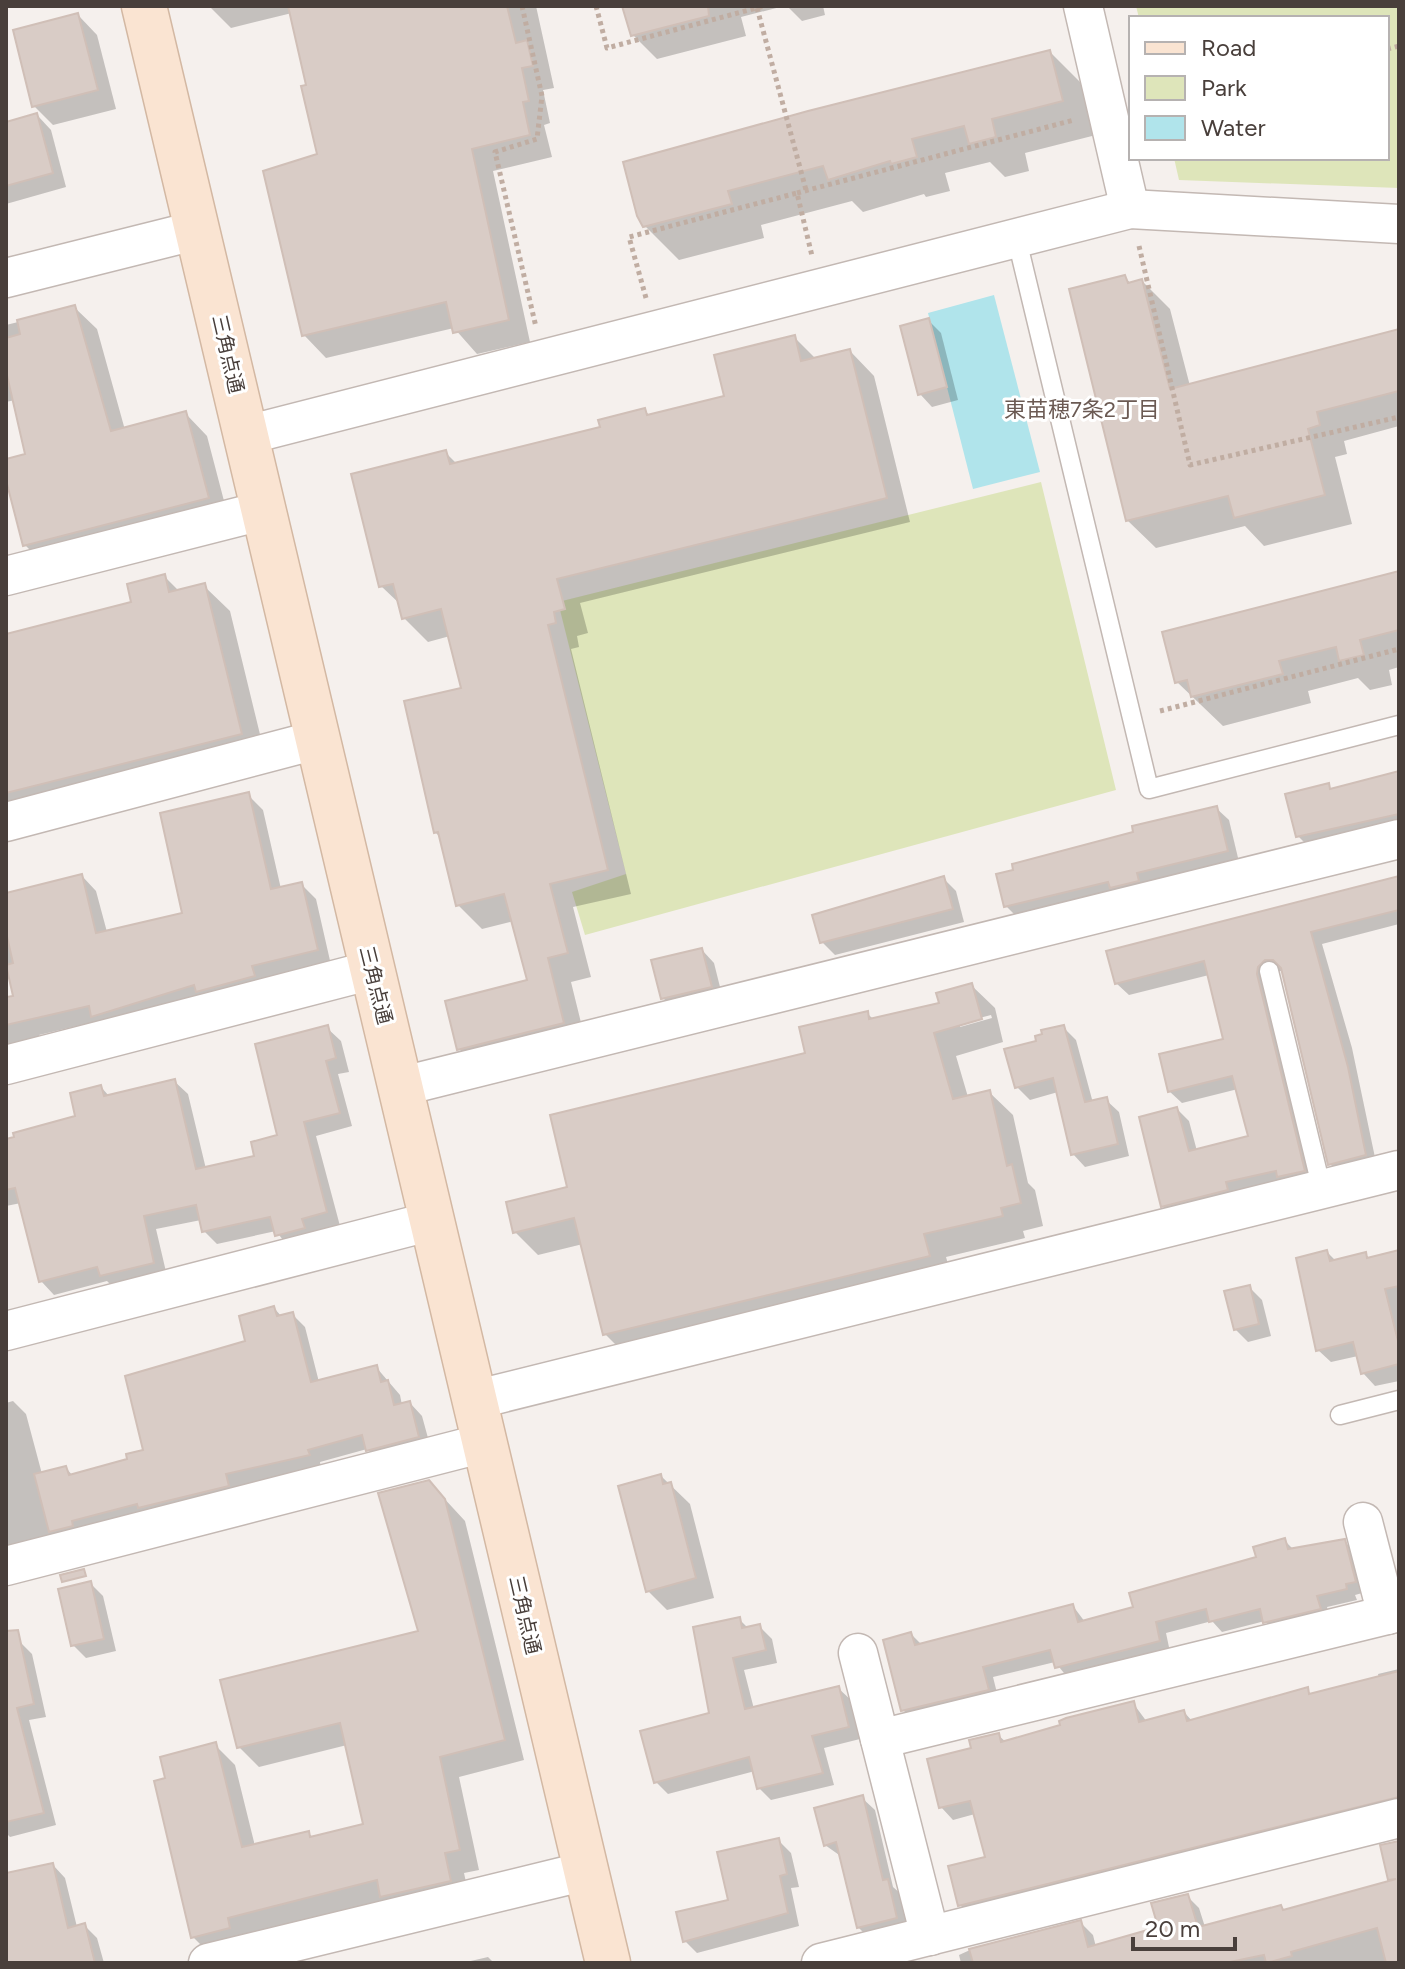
<svg xmlns="http://www.w3.org/2000/svg" width="1405" height="1969" font-family="Figtree,'Noto Sans JP',sans-serif">
<style>
.green{fill:#dee5ba}
.water{fill:#b0e4eb}
.shadow{fill:#0003;fill-rule:evenodd}
.building{fill:#d9ccc6;stroke:#d0bfb7;stroke-width:2}
.lines{fill:none;stroke-linecap:round;stroke-linejoin:round}
.lane-casing{stroke:#c3b8b3;stroke-width:21}
.street-casing{stroke:#c3b8b3;stroke-width:41}
.secondary-casing{stroke:#d3b8a3;stroke-width:47}
.path{stroke:#c0ada2;stroke-width:5;stroke-dasharray:4 4;stroke-linecap:butt}
.lane{stroke:#fff;stroke-width:18}
.street{stroke:#fff;stroke-width:38}
.secondary{stroke:#fae4d2;stroke-width:44}
.labels{text-anchor:middle;stroke-width:6;stroke-linejoin:round;paint-order:stroke}
.street-label{font-size:20px;fill:#493f3b;stroke:#fff}
.neighbourhood-label{font-size:22px;fill:#6b5a53;stroke:#fff}
</style>
<rect width="100%" height="100%" fill="#f5f0ed"/>
<g class="green">
<polygon points="1136,6 1399,6 1399,188 1179,180 1174,158 1387,158 1387,18 1139,18"/>
<polygon points="1041,482 1116,790 585,935 572,892 626,874 558,602"/>
</g>
<polygon class="water" points="994,295 1040,472 973,489 928,313"/>
<g class="shadow">
<polygon points="209,6 536,6 554,88 543,90 550,123 544,125 552,157 493,171 530,342 477,354 454,328 326,358 304,335 319,156 292,13 231,28"/>
<polygon points="624,6 784,6 741,17 746,36 657,59 633,35"/>
<polygon points="787,6 823,6 825,15 802,21"/>
<polygon points="78,15 97,35 116,109 53,125 34,106"/>
<polygon points="1050,52 1084,86 1096,135 1025,153 1029,171 1005,177 990,162 945,173 950,191 926,197 924,194 863,212 852,201 761,225 764,238 679,260 645,226"/>
<polygon points="37,115 51,130 66,187 6,204 6,124"/>
<polygon points="1125,277 1131,284 1142,281 1170,309 1190,386 1399,331 1399,426 1344,441 1347,454 1335,457 1352,524 1264,546 1245,526 1156,548 1127,520"/>
<polygon points="75,308 97,329 125,430 186,414 207,436 229,520 47,567 25,545 6,472 6,461 28,455 15,400 6,402 6,325"/>
<polygon points="928,320 941,333 958,400 932,407 920,394"/>
<polygon points="794,337 816,359 850,351 874,376 910,522 580,603 588,633 577,636 579,647 571,649 631,894 573,907 591,977 571,982 587,1047 483,1073 459,1049 530,981 514,921 482,929 458,905 442,839 435,832 463,689 450,636 428,642 404,618 401,605 381,586 445,452 457,464 602,428 644,410 650,416 726,398"/>
<polygon points="1399,573 1399,667 1389,670 1392,685 1370,690 1358,678 1308,691 1311,703 1223,726 1177,682"/>
<polygon points="165,577 180,592 204,586 230,611 266,759 6,824 6,636 134,604"/>
<polygon points="1399,774 1399,829 1311,849 1298,836 1328,786 1333,791"/>
<polygon points="248,795 263,810 281,889 301,884 316,899 331,965 108,1031 98,1021 39,1035 42,1051 6,1059 6,999 15,997 6,960 6,895 82,876 96,891 107,932 184,914"/>
<polygon points="1216,808 1229,820 1239,862 1018,918 1006,906 1135,833"/>
<polygon points="1399,876 1399,924 1322,944 1352,1048 1377,1167 1342,1176 1330,1164 1283,971 1278,971 1316,1183 1175,1218 1162,1206 1177,1109 1189,1121 1197,1151 1250,1138 1238,1089 1182,1103 1169,1091 1225,1040 1209,975 1129,995 1116,983 1108,952"/>
<polygon points="943,878 956,891 964,922 835,955 822,942"/>
<polygon points="702,950 714,963 723,999 676,1011 663,998"/>
<path d="M971,985L995,1008L1003,1042L956,1056L968,1097L989,1092L1013,1115L1028,1183L1035,1190L1043,1226L1023,1231L1025,1238L946,1257L952,1278L628,1357L605,1334L583,1244L538,1255L515,1232L569,1188L808,1054L867,1013L874,1020L941,1004ZM991,1015L992,1018L960,1027V1023Z"/>
<polygon points="1063,1027 1076,1040 1093,1103 1106,1100 1119,1112 1129,1156 1085,1167 1073,1154 1058,1092 1030,1100 1017,1087 1039,1043"/>
<polygon points="327,1028 341,1041 349,1072 338,1074 352,1126 316,1136 340,1226 290,1249 276,1231 217,1244 204,1231 201,1220 156,1229 167,1276 115,1289 107,1281 54,1295 41,1281 21,1203 6,1206 6,1141 78,1118 101,1087 109,1096 174,1081 188,1094 206,1169 257,1157 280,1136"/>
<polygon points="1327,1252 1336,1261 1365,1254 1370,1259 1399,1252 1399,1381 1375,1386 1363,1373 1358,1356 1331,1362 1318,1350"/>
<polygon points="1249,1287 1262,1300 1271,1336 1248,1342 1235,1329"/>
<polygon points="274,1308 282,1317 292,1314 305,1327 319,1382 376,1367 400,1395 402,1405 410,1403 422,1416 431,1449 380,1462 367,1449 320,1462 321,1468 238,1487 240,1498 6,1558 6,1403 13,1401 26,1414 42,1474 66,1468 73,1476 130,1461 146,1452 248,1343"/>
<polygon points="661,1476 690,1504 714,1598 667,1610 648,1591"/>
<polygon points="429,1482 465,1521 524,1760 459,1777 479,1870 464,1873 470,1901 213,1957 193,1937 168,1779 215,1745 235,1765 255,1846 308,1833 314,1838 366,1825 347,1745 259,1767 239,1747 420,1632"/>
<polygon points="1285,1541 1294,1550 1344,1541 1355,1552 1366,1592 1355,1595 1357,1600 1327,1607 1330,1619 1276,1633 1265,1621 1222,1632 1212,1621 1166,1633 1170,1652 1068,1678 1055,1662 993,1677 999,1701 914,1721 903,1710 911,1634 922,1645 1073,1606 1085,1622 1135,1609 1258,1559"/>
<polygon points="90,1583 103,1596 116,1651 86,1658 73,1645"/>
<polygon points="739,1619 749,1629 759,1626 772,1639 777,1663 744,1670 754,1709 838,1688 851,1700 860,1739 824,1748 834,1785 771,1800 759,1788 755,1771 668,1794 656,1782 712,1714"/>
<polygon points="19,1641 32,1654 46,1717 29,1720 56,1825 10,1837 6,1833 6,1644"/>
<polygon points="1399,1669 1399,1812 972,1917 960,1905 987,1858 975,1814 953,1820 941,1807 974,1749 998,1735 1007,1743 1133,1703 1147,1722 1184,1712 1193,1722 1307,1690 1312,1695 1379,1678 1378,1674"/>
<polygon points="862,1798 875,1810 893,1887 901,1894 909,1931 871,1940 858,1927 842,1857 825,1845"/>
<polygon points="778,1840 791,1853 799,1887 791,1888 799,1926 697,1953 684,1940 730,1901"/>
<polygon points="1399,1843 1399,1963 961,1963 959,1955 970,1950 1081,1923 1093,1935 1096,1947 1161,1929 1187,1896 1199,1908 1205,1927 1281,1908 1284,1911 1391,1882 1383,1847"/>
<polygon points="53,1865 65,1878 77,1927 84,1925 97,1938 104,1963 6,1963 6,1875"/>
<polygon points="488,1957 494,1963 462,1963"/>
</g>
<g class="building">
<polygon points="288,6 507,6 516,43 527,40 533,66 522,68 529,101 523,102 530,135 472,149 509,320 453,333 446,302 302,336 263,171 317,154 301,86 306,85"/>
<polygon points="622,6 708,6 709,16 631,36"/>
<polygon points="78,13 98,90 32,107 13,30"/>
<polygon points="1050,50 1063,101 992,119 996,137 969,144 964,126 912,139 917,157 891,164 890,161 828,180 823,166 728,191 732,204 643,227 637,216 623,162 808,111"/>
<polygon points="37,113 53,173 6,186 6,122"/>
<polygon points="1125,275 1128,283 1142,279 1170,389 1399,329 1399,391 1317,412 1320,425 1308,429 1325,495 1234,518 1228,496 1126,521 1069,289"/>
<polygon points="75,305 111,431 186,411 209,498 23,546 6,480 6,459 25,454 6,371 6,338 20,334 17,320"/>
<polygon points="929,318 947,387 918,395 900,326"/>
<polygon points="795,335 801,361 850,349 887,498 557,579 565,609 554,612 556,623 548,625 608,870 550,884 568,953 548,958 564,1023 457,1050 445,1001 527,980 504,894 456,906 438,832 434,833 404,701 461,688 441,609 402,619 393,584 379,587 351,474 446,450 450,464 600,427 598,420 645,408 647,415 724,396 714,355"/>
<polygon points="1399,571 1399,630 1360,640 1364,655 1339,661 1336,647 1279,661 1283,674 1191,697 1187,680 1175,683 1162,632"/>
<polygon points="165,574 169,592 205,583 242,734 6,793 6,634 131,602 127,584"/>
<polygon points="1399,771 1399,814 1296,837 1285,794 1329,783 1330,789"/>
<polygon points="249,792 271,889 302,882 318,950 252,966 255,976 196,992 194,985 91,1017 89,1006 6,1025 6,997 13,996 6,965 13,963 6,932 6,893 82,874 96,933 182,913 160,813"/>
<polygon points="1217,806 1228,851 1137,873 1139,881 1110,888 1108,882 1004,907 996,874 1013,870 1012,864 1133,832 1132,826"/>
<polygon points="944,876 953,909 820,943 812,915"/>
<polygon points="1399,876 1399,910 1311,932 1348,1067 1366,1155 1328,1165 1281,968 1273,960 1265,960 1258,967 1257,974 1305,1171 1277,1177 1276,1171 1226,1182 1228,1190 1161,1207 1139,1117 1177,1107 1189,1151 1248,1136 1232,1076 1168,1092 1159,1054 1223,1039 1204,961 1115,984 1106,951"/>
<polygon points="702,948 712,987 661,999 651,960"/>
<polygon points="972,983 982,1019 934,1033 953,1099 990,1090 1007,1166 1012,1164 1021,1203 1001,1208 1003,1216 924,1234 930,1256 603,1335 574,1218 513,1233 506,1202 567,1187 550,1115 805,1053 799,1027 868,1011 869,1019 939,1003 936,993"/>
<polygon points="328,1025 336,1058 326,1061 340,1113 304,1122 327,1212 302,1219 305,1228 275,1236 270,1217 202,1232 196,1205 144,1216 154,1263 100,1276 97,1267 39,1282 15,1188 6,1190 6,1139 14,1137 13,1133 75,1116 70,1093 101,1085 104,1096 175,1079 196,1169 254,1156 251,1142 277,1135 255,1044"/>
<polygon points="1064,1025 1085,1102 1107,1097 1118,1144 1071,1155 1053,1078 1015,1088 1004,1049 1036,1041 1035,1036 1042,1034 1041,1030"/>
<polygon points="1327,1250 1330,1261 1366,1252 1367,1258 1399,1250 1399,1286 1385,1289 1399,1345 1399,1364 1361,1374 1353,1342 1316,1351 1296,1258"/>
<polygon points="1250,1285 1259,1324 1234,1330 1224,1291"/>
<polygon points="274,1306 277,1316 293,1312 311,1382 377,1365 381,1382 388,1380 394,1405 410,1401 419,1437 366,1451 362,1435 308,1450 310,1455 226,1474 229,1486 138,1508 137,1504 72,1521 73,1526 49,1532 34,1474 66,1466 69,1475 127,1459 126,1454 143,1450 125,1376 245,1341 239,1316"/>
<polygon points="661,1474 663,1484 671,1482 696,1578 646,1592 618,1486"/>
<polygon points="429,1480 445,1499 505,1740 440,1757 460,1850 445,1853 451,1881 380,1897 377,1880 228,1918 230,1928 191,1938 154,1781 165,1778 160,1757 216,1742 242,1847 309,1831 310,1837 363,1824 340,1723 237,1748 220,1680 418,1631 378,1493"/>
<polygon points="1285,1538 1288,1549 1345,1539 1356,1582 1346,1584 1347,1589 1317,1596 1321,1609 1263,1623 1260,1609 1209,1622 1206,1609 1156,1622 1160,1641 1055,1668 1050,1650 983,1667 989,1690 901,1711 883,1640 911,1632 915,1645 1073,1604 1078,1622 1133,1607 1129,1593 1256,1557 1253,1547"/>
<polygon points="84,1569 86,1576 62,1582 60,1575"/>
<polygon points="91,1581 104,1639 71,1646 58,1589"/>
<polygon points="740,1617 742,1628 760,1624 766,1650 733,1658 745,1709 839,1686 849,1727 812,1736 823,1773 757,1789 749,1757 654,1783 640,1731 709,1713 693,1627"/>
<polygon points="18,1630 34,1704 17,1708 44,1813 6,1822 6,1631"/>
<polygon points="1399,1671 1399,1797 958,1906 948,1866 985,1857 970,1801 939,1808 927,1759 971,1748 969,1740 999,1733 1001,1742 1060,1725 1059,1721 1066,1718 1134,1701 1139,1722 1184,1710 1187,1721 1308,1687 1309,1694"/>
<polygon points="863,1795 883,1880 888,1879 897,1918 857,1928 836,1842 824,1846 814,1808"/>
<polygon points="779,1838 787,1874 780,1876 788,1913 683,1942 676,1912 728,1900 717,1852"/>
<polygon points="1399,1841 1399,1963 1386,1963 1377,1928 1291,1952 1292,1956 1266,1963 1264,1955 1225,1963 973,1963 969,1949 1081,1920 1088,1947 1158,1927 1151,1903 1188,1894 1198,1927 1281,1905 1283,1910 1396,1879 1388,1880 1380,1845"/>
<polygon points="53,1863 68,1928 85,1923 95,1963 6,1963 6,1873"/>
</g>
<g class="lines">
<g class="lane-casing">
<g id="lane">
<polyline points="1017,240 1149,789 1399,725"/>
<polyline points="1269,971 1322,1190"/>
<polyline points="1340,1415 1399,1400"/>
</g>
</g>
<g class="street-casing">
<g id="street">
<polyline points="1083,6 1130,209"/>
<polyline points="6,278 198,230"/>
<polyline points="247,435 1130,209 1399,224"/>
<polyline points="6,576 265,510"/>
<polyline points="6,822 316,740"/>
<polyline points="6,1065 372,970"/>
<polyline points="403,1086 1399,839"/>
<polyline points="6,1331 432,1221"/>
<polyline points="474,1400 1399,1170"/>
<polyline points="1363,1522 1387,1615"/>
<polyline points="6,1566 484,1443"/>
<polyline points="858,1653 930,1936"/>
<polyline points="880,1739 1399,1612"/>
<polyline points="208,1963 586,1871"/>
<polyline points="821,1963 1399,1818"/>
</g>
</g>
<g class="secondary-casing">
<polyline id="secondary" points="144,6 608,1963"/>
</g>
<g class="path">
<polyline points="522,6 542,96 537,139 495,152 536,327"/>
<polyline points="596,6 607,48 764,6"/>
<polyline points="757,8 806,190"/>
<polyline points="1387,49 1399,46"/>
<polyline points="797,193 1074,120"/>
<polyline points="1139,246 1190,465 1399,417"/>
<polyline points="646,298 629,237 797,193 812,256"/>
<polyline points="1160,711 1399,649"/>
</g>
<use href="#lane" class="lane"/>
<use href="#street" class="street"/>
<use href="#secondary" class="secondary"/>
</g>
<g class="labels">
<g class="street-label">
<text transform="translate(228 354) rotate(77)" y="7">三角点通</text>
<text transform="translate(376 985) rotate(76)" y="7">三角点通</text>
<text transform="translate(525 1615) rotate(77)" y="7">三角点通</text>
</g>
<g class="neighbourhood-label">
<text x="1082" y="417">東苗穂7条2丁目</text>
</g>
</g>
<rect width="1405" height="1969" fill="none" stroke="#493f3b" stroke-width="16"/>
<rect x="1129" y="16" width="260" height="144" fill="#ffffff" stroke="#b6b2b1" stroke-width="2"/>
<rect x="1145" y="42" width="40" height="12" fill="#fae4d2" stroke="#b6b2b1" stroke-width="2"/>
<text x="1201" y="56" font-size="24" fill="#493f3b">Road</text>
<rect x="1145" y="76" width="40" height="24" fill="#dee5ba" stroke="#b6b2b1" stroke-width="2"/>
<text x="1201" y="96" font-size="24" fill="#493f3b">Park</text>
<rect x="1145" y="116" width="40" height="24" fill="#b0e4eb" stroke="#b6b2b1" stroke-width="2"/>
<text x="1201" y="136" font-size="24" fill="#493f3b">Water</text>
<path d="M1133 1937v12h102v-12" fill="none" stroke="#493f3b" stroke-width="4"/>
<text x="1145" y="1937" font-size="24" fill="#493f3b" stroke="#ffffff" stroke-width="6" paint-order="stroke">20 m</text>
</svg>
